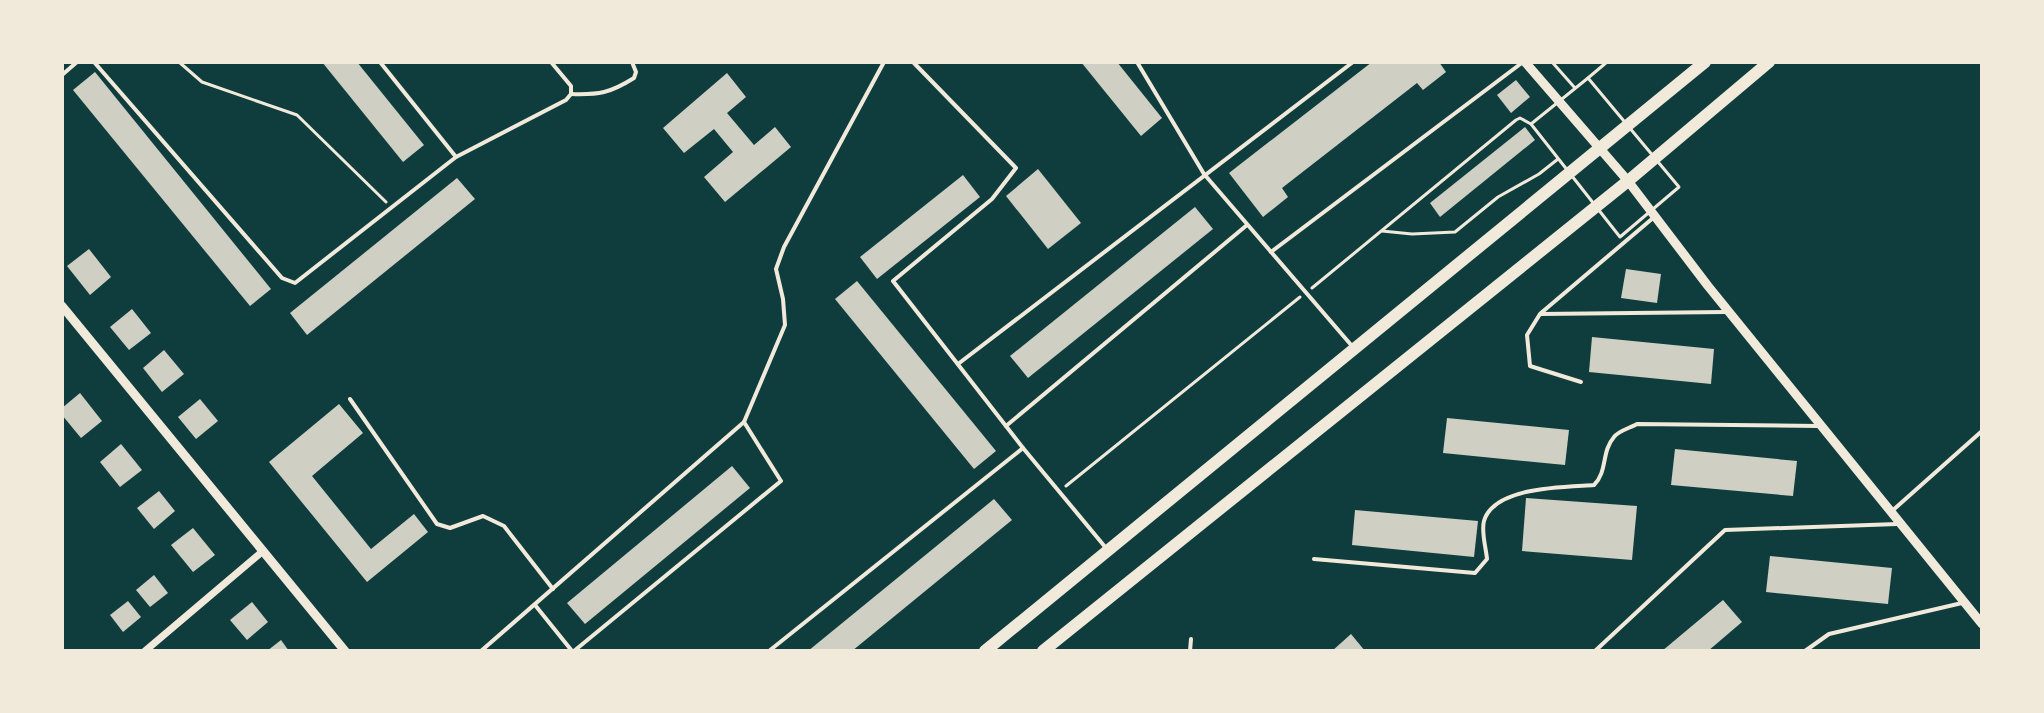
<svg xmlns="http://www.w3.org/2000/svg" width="2044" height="713" font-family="'IBM Plex Sans',sans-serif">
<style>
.building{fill:#cfcfc3}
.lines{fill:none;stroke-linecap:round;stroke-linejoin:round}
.path{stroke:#f1e9da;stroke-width:3}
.service{stroke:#f1e9da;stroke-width:4}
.minor{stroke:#f1e9da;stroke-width:7}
.tertiary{stroke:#f1e9da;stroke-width:9}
.primary{stroke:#f1e9da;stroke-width:12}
</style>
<rect width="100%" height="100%" fill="#0f3d3e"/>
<g class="building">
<polygon points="322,62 357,62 424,145 403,162"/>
<polygon points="1081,62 1117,62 1162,118 1141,136"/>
<polygon points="1372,62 1439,62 1446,72 1423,90 1417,83 1282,188 1288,197 1263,217 1229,173"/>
<polygon points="95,72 271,289 250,306 73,90"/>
<polygon points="727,73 746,97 727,113 754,145 775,127 791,147 725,202 704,177 733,152 714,129 684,153 663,128"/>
<polygon points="1516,80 1530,97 1511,113 1497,95"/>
<polygon points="1525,127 1535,140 1440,217 1430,203"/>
<polygon points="1038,169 1081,223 1048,249 1006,196"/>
<polygon points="963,175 980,197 877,279 860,257"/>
<polygon points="457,178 475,199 307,335 290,313"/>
<polygon points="1195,207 1213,229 1028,378 1010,356"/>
<polygon points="89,249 111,277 90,295 67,266"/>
<polygon points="1626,269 1661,274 1657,303 1621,298"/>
<polygon points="857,281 996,451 974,469 835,299"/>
<polygon points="132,309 151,333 129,350 110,327"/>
<polygon points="1592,337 1714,349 1711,384 1589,372"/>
<polygon points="164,350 184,374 162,392 143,368"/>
<polygon points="80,393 102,421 81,438 62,415 62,408"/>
<polygon points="200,399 218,421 196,439 178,417"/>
<polygon points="339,404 363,433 312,476 371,549 414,514 428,532 367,582 269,462"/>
<polygon points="1447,418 1569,430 1565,465 1443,453"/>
<polygon points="121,444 142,470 120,487 100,462"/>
<polygon points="1675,449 1797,461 1793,496 1671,485"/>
<polygon points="732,466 750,488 585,624 567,603"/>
<polygon points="159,491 175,511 154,529 137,508"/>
<polygon points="1526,498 1637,506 1632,560 1522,551"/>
<polygon points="994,499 1012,520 852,651 808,651"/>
<polygon points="1355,510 1478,521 1474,557 1352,545"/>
<polygon points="193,528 215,555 193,572 171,545"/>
<polygon points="1770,556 1892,568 1888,604 1766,592"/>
<polygon points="154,575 168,593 150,607 136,590"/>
<polygon points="1723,600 1742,622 1708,651 1662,651"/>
<polygon points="128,601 141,617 123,632 110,615"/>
<polygon points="252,602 268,622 247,640 230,620"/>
<polygon points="1351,634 1365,651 1332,651"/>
<polygon points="281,640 289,651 267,651"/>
</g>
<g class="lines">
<g class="path">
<polyline points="179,62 202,82 297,115 386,202"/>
<polyline points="1552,62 1575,88"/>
<polygon points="1588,78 1679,187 1620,237 1531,124"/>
<polyline points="1588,78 1607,62"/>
<polyline points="1382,231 1412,234 1455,232 1498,197 1539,174 1558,159"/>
<polyline points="1312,288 1516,120 1520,118 1531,124"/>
<polyline points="1066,486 1300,297"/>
</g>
<g class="service">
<polyline points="94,62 282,278 295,283 456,157 566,100 571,94 571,86 551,62"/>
<polyline points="380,62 456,157"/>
<polyline points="1137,62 1204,174 1352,346"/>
<polyline points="62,75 77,62"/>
<path d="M571,94C599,95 610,93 634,78L636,72L632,62"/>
<polyline points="1271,252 1523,62"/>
<polyline points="1541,313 1653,218"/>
<polyline points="958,364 1353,62"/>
<polyline points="1581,382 1530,366 1527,335 1540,314 1726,312"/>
<polyline points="350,399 437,524 450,528 483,516 504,526 553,589"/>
<polyline points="744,422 785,325 783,299 776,269 784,247 884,62"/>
<polyline points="1006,426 1247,225"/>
<polyline points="1023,448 1106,548"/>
<polyline points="1892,511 1982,431"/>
<path d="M1314,559L1475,573L1487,559C1486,548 1481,531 1484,521C1494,486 1566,487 1594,485C1608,471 1601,452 1614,437C1618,431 1630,428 1637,424L1818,426"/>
<polyline points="535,605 572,651"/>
<polyline points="481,651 744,422 781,481 574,651"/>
<polyline points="769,651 1023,448 893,281 992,199 1016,168 913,62"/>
<polyline points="1190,651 1191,639"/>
<polyline points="1595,651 1725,530 1897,524"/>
<polyline points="1805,651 1829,634 1962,603"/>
</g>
<polyline class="minor" points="145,651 263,551"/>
<g class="tertiary">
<polyline points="1525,62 1628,181 1708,286 1982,624"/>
<polyline points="62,306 345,651"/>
</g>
<g class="primary">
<polyline points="985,651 1705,62"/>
<polyline points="1043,651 1628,181 1769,62"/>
</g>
</g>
<rect width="2044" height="713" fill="none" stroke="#f1e9da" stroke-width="128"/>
</svg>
